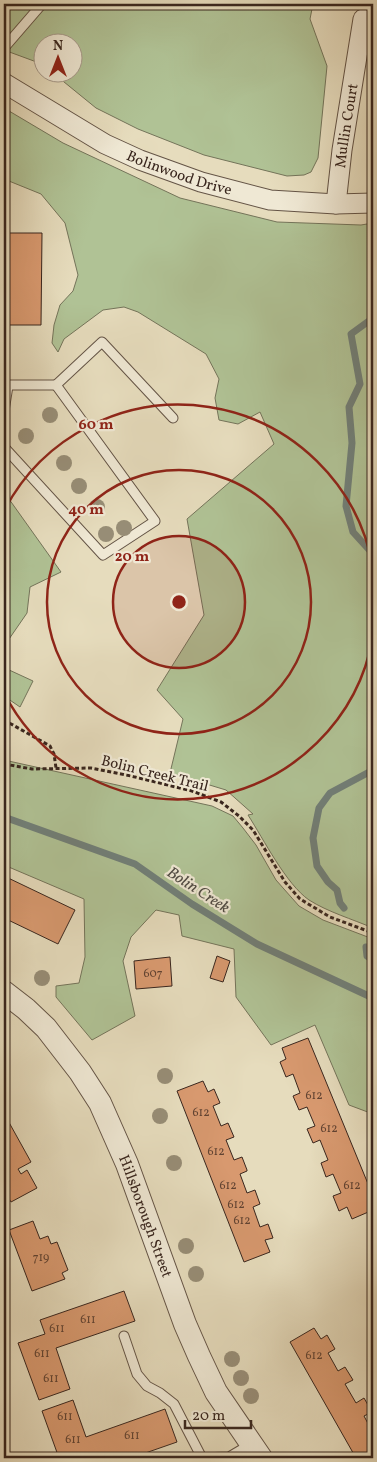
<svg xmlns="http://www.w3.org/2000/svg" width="377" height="1462" font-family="Vollkorn,serif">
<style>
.green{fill:#b0c295;stroke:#74745a}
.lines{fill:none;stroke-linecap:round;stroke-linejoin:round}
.stream{stroke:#717f78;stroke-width:7}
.building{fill:#d8996f;stroke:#39261e}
.service-casing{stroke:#645446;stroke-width:11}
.minor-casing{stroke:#645446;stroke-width:21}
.tertiary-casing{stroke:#645446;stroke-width:24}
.path{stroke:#39261e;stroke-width:3;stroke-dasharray:4 2.5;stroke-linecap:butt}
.service{stroke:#efe8d4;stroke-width:9}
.minor{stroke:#efe8d4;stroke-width:19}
.tertiary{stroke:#efe8d4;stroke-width:22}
.tree{fill:#978d76}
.ring{fill:none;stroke:#8f2418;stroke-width:2.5}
.labels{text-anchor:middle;stroke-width:4.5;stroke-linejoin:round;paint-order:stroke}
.number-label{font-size:12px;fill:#614332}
.street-label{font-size:15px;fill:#39261e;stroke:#efe8d4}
.water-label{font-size:16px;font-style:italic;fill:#504b44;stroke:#efe8d4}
.centre{fill:#8f2418;stroke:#efe8d4;stroke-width:2.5}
.ring-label{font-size:15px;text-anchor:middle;font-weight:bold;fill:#8f2418;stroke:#efe8d4;stroke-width:4.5;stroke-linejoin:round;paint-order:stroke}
</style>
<rect width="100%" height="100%" fill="#e6dcbd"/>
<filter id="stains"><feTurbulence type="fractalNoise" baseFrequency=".004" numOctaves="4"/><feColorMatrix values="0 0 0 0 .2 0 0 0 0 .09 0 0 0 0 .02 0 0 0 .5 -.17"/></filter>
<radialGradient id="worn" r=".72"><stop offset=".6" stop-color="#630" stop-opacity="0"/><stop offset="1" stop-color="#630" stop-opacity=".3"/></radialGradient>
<g class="green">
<polygon points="4,4 313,4 310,19 327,66 318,158 311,172 304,175 287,176 204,155 138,129 96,108 53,73 72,72 72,42 42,42 42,64 4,50"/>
<path d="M4,108L63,143L180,198L277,222L361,225L373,223V928C352,919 328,912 309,900C286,884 264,840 248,815L253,814L226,790L170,773L183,719L157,690L204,615L187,519L274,444L260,412L238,424L219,420L215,398L219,379L206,354L138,312L124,307L103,310L64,339L58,352L52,343L54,325L60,305L73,291L78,275L65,223L41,194L4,179Z"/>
<polygon points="4,492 61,572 30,587 27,613 7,642 7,669 33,681 20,707 4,696"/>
<polygon points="4,760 212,806 233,816 243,828 256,845 276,880 299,906 323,920 373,939 373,1114 349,1105 315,1025 271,1045 236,997 234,949 182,936 179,915 156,910 131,937 123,961 135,1016 92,1040 56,997 56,986 79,983 85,957 84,899 4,865"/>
</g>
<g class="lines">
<g class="stream">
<polyline points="373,318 351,334 360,384 349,407 352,443 346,506 353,532 373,554"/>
<polyline points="4,817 135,864 192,904 257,944 373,998"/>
<polyline points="344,908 340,903 337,890 328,882 317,866 313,838 319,808 330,793 373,770"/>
<polyline points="366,947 367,956 373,960"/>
</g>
</g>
<g class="building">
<polygon points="4,233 42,233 41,325 4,325"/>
<polygon points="4,876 75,910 58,944 4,918"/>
<polygon points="217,956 230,961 223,982 210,978"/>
<polygon points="170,957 172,986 136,989 134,961"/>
<polygon points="308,1038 373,1196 373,1210 352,1219 347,1207 339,1211 333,1196 341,1193 333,1174 326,1177 321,1163 328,1160 320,1140 313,1143 307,1129 315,1126 307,1107 299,1110 293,1096 300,1093 293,1074 286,1077 280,1062 286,1059 282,1048"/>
<polygon points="203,1081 208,1092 214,1089 220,1103 213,1106 221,1126 228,1123 234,1137 226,1140 234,1160 242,1157 247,1170 247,1171 240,1174 247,1193 255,1190 260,1204 253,1207 260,1227 268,1224 273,1238 265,1240 270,1252 244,1262 177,1091"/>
<polygon points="6,1117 31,1162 18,1169 21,1174 27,1170 37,1188 11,1202 4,1190 4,1118"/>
<polygon points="33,1221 40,1239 48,1236 51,1244 57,1242 68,1270 62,1273 65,1279 32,1291 9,1230"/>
<polygon points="124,1291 135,1321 56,1348 70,1389 39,1400 18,1343 45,1334 40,1320"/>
<polygon points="314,1328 321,1339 327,1335 335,1349 328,1353 338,1371 345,1367 353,1380 345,1384 356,1403 364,1398 372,1412 364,1416 373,1433 373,1458 356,1458 290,1342"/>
<polygon points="73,1400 86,1437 165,1409 177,1442 131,1458 59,1458 42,1411"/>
</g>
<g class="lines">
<g class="service-casing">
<g id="service">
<polyline points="4,48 42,4"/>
<polyline points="4,385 56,385"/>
<polyline points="4,411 8,386"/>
<polyline points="4,447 103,555 155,521 56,385 102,342 173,418"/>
<polyline points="124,1336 137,1374 147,1386 160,1393 174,1404 202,1458"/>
<polyline points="200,1458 229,1457 251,1444"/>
</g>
</g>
<g class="minor-casing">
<g id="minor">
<path id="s1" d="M4,83L105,144L140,160L201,182L270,200L336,204L373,203"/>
<path id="s2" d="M336,204L342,150L363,19"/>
</g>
</g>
<g class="tertiary-casing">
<g id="tertiary">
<path id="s3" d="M4,992L26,1009L46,1028L80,1072L100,1103L127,1164L185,1324L199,1356L216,1392L261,1458"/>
</g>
</g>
<g class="path">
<polyline points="4,720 50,746 54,754 56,768"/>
<polyline points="4,764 32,769 91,768 131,776 192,791 221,802 239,816 253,830 285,882 300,899 330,917 373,933"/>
</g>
<use href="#service" class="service"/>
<use href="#minor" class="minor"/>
<use href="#tertiary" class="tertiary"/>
</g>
<g class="tree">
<circle cx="50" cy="415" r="8"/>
<circle cx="26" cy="436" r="8"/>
<circle cx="64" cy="463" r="8"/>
<circle cx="79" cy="486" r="8"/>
<circle cx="97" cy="507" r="8"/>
<circle cx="124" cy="528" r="8"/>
<circle cx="106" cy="534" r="8"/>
<circle cx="42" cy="978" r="8"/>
<circle cx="165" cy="1076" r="8"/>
<circle cx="160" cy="1116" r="8"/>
<circle cx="174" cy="1163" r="8"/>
<circle cx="186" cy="1246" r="8"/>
<circle cx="196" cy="1274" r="8"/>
<circle cx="232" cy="1359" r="8"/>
<circle cx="241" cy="1378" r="8"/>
<circle cx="251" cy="1396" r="8"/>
</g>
<circle cx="179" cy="602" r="66" fill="#8f2418" fill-opacity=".12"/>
<g class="ring">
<circle cx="179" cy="602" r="66"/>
<circle cx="179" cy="602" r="132"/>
<path d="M373 636A197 197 0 0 1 4 693M4 511A197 197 0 0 1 373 568"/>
</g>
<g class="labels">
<g class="number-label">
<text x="153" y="977">607</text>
<text x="314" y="1099">612</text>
<text x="201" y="1116">612</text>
<text x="329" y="1132">612</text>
<text x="216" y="1155">612</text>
<text x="228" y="1189">612</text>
<text x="352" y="1189">612</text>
<text x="236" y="1208">612</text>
<text x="242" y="1224">612</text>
<text x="41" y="1261">719</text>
<text x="88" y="1323">611</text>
<text x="57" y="1332">611</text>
<text x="42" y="1357">611</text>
<text x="314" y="1359">612</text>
<text x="51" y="1382">611</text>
<text x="65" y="1420">611</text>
<text x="132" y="1439">611</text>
<text x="73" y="1443">611</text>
</g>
<g class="street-label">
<text dy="5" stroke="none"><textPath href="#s2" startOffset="79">Mullin Court</textPath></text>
<text dy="5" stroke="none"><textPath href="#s1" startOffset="198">Bolinwood Drive</textPath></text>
<text transform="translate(155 773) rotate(14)" y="5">Bolin Creek Trail</text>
<text dy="5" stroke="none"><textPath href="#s3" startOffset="270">Hillsborough Street</textPath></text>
</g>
<g class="water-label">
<text transform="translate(199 889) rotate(33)" y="6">Bolin Creek</text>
</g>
</g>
<circle cx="179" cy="602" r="8" class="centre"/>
<g class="ring-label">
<text x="96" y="429">60 m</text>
<text x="86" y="514">40 m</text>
<text x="132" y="561">20 m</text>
</g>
<rect width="377" height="1462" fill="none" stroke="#e6dcbd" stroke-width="20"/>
<rect x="5" y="5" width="367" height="1452" fill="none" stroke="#39261e" stroke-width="2.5"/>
<rect x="10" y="10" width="357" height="1442" fill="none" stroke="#39261e"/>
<g transform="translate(58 58)"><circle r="24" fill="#efe8d4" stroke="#a69a8b"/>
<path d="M0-4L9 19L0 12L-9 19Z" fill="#8f2418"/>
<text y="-8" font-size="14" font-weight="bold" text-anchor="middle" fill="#39261e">N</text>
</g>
<path d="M185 1420v8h66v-8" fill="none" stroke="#39261e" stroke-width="2.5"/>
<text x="192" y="1420" font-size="15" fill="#39261e" stroke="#efe8d4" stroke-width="4" paint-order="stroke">20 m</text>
<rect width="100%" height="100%" filter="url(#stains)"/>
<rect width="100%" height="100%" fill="url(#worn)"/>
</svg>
